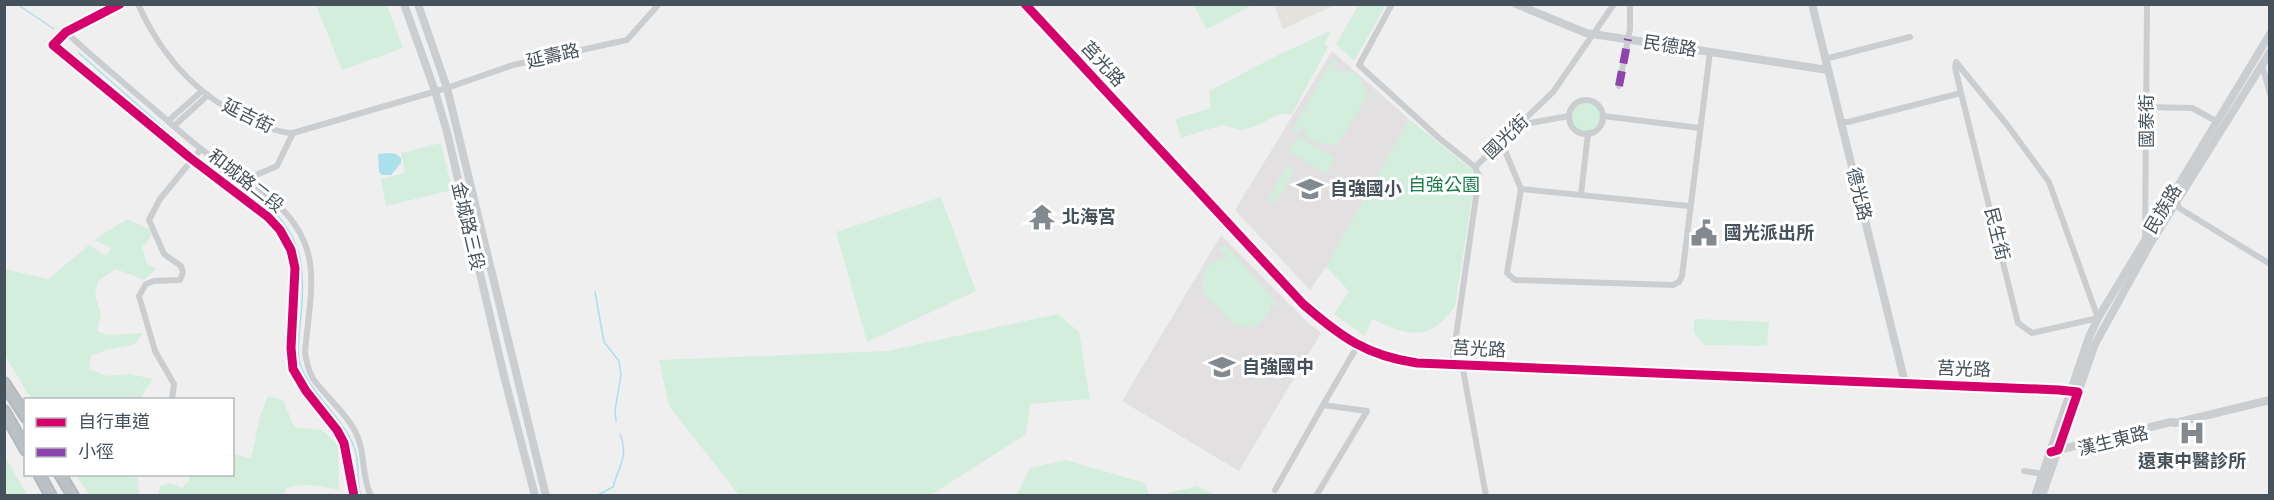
<svg xmlns="http://www.w3.org/2000/svg" width="2274" height="500" font-family="'Public Sans','Noto Sans TC',sans-serif">
<style>
.commercial{fill:#e4e2dd}
.education{fill:#e2e0e1}
.green{fill:#d3eedd}
.water{fill:#a9e0ec}
.lines{fill:none;stroke-linecap:round;stroke-linejoin:round}
.stream{stroke:#a9e0ec;stroke-width:1.5}
.highway-casing{stroke:#b4b9be;stroke-width:14}
.street{stroke:#cbced0;stroke-width:6}
.secondary{stroke:#cbced1;stroke-width:8}
.highway{stroke:#bbc0c5;stroke-width:10}
.quiet{stroke:#8e44ad;stroke-width:8;stroke-dasharray:15 8;stroke-linecap:butt}
.cycleway-casing{stroke:#fff;stroke-width:13}
.cycleway{stroke:#d6006c;stroke-width:9}
.labels{text-anchor:middle;stroke-width:6;stroke-linejoin:round;paint-order:stroke}
.street-label{font-size:18px;fill:#46525b;stroke:#fff}
.park-label{font-size:18px;fill:#187c47;stroke:#fff}
.poi-label{font-size:18px;font-weight:bold;fill:#46525b;stroke:#fff;text-anchor:start}
</style>
<rect width="100%" height="100%" fill="#f0efef"/>
<polygon class="commercial" points="1274,4 1335,4 1335,5 1283,29"/>
<g class="education">
<polygon points="1332,51 1409,119 1326,267 1310,290 1235,210"/>
<polygon points="1221,235 1307,322 1321,333 1239,471 1122,401"/>
</g>
<g class="green">
<polygon points="1359,4 1386,5 1354,61 1336,44"/>
<polygon points="316,5 387,5 403,48 342,70"/>
<polygon points="1193,5 1253,5 1207,29"/>
<polygon points="1330,31 1325,44 1328,47 1292,114 1279,114 1258,125 1242,130 1222,125 1181,138 1175,119 1211,108 1209,91 1280,54"/>
<path d="M1333,59L1338,62L1334,70L1355,72L1361,79L1368,95L1338,144C1323,146 1308,142 1302,127L1297,133L1292,130Z"/>
<circle cx="1586" cy="117" r="15"/>
<path d="M1409,119L1476,173L1455,306C1429,343 1409,336 1372,319L1365,336L1334,314L1349,291L1326,267Z"/>
<polygon points="1298,136 1335,158 1326,174 1289,152"/>
<polygon points="441,143 452,190 386,206 381,179 405,173 401,153"/>
<polygon points="1287,166 1295,170 1275,204 1267,199"/>
<polygon points="941,197 976,291 867,342 836,232"/>
<polygon points="127,219 151,230 151,237 142,247 147,264 156,269 144,280 116,269 98,281 95,296 101,314 97,331 108,335 143,333 135,344 106,350 91,356 89,369 108,376 130,374 153,379 140,399 31,399 5,355 5,269 48,279 89,245 106,256 111,248 94,240"/>
<path d="M1225,245L1279,305L1276,308L1270,303L1268,315L1256,327L1235,326L1204,294C1200,275 1206,258 1228,259L1219,249Z"/>
<polygon points="1058,314 1079,332 1090,399 1030,404 1026,434 931,495 739,495 669,406 659,360 887,351"/>
<polygon points="1694,319 1769,322 1767,346 1704,345 1694,333"/>
<path d="M268,396L283,400L294,427L322,430L338,445L339,490C320,486 305,482 286,488L284,495H158L160,486L169,483L182,488L189,481V475L232,474L233,453L251,459L260,416Z"/>
<polygon points="5,456 27,495 5,495"/>
<polygon points="1066,460 1145,483 1149,495 1017,495 1030,468"/>
<polygon points="76,475 122,475 138,478 139,495 89,495"/>
<polygon points="1197,486 1214,495 1161,495"/>
</g>
<polygon class="water" points="388,153 396,154 401,158 401,163 391,175 382,175 379,172 378,154"/>
<g class="lines">
<g class="stream">
<polyline points="17,4 54,29"/>
<polyline points="79,53 192,153"/>
<polyline points="205,162 234,181"/>
<polyline points="242,186 260,200"/>
<path d="M264,202C305,237 306,274 300,324C299,338 296,356 302,369C315,399 345,419 355,450C360,464 356,481 361,496"/>
<polyline points="595,292 604,342 619,361 621,375 615,410 616,421"/>
<path d="M596,496L613,487C619,465 629,457 620,434"/>
</g>
<g class="highway-casing">
<g id="highway">
<polyline points="4,383 26,417"/>
<polyline points="4,411 26,450"/>
<polyline points="39,474 51,496"/>
<polyline points="60,474 73,496"/>
</g>
</g>
<g class="street">
<polyline points="120,4 66,32 53,45 189,157 268,217 280,230 291,250 295,268 291,348 293,369 306,391 337,430 344,443 354,496"/>
<path d="M138,4C163,60 204,103 261,125C272,129 281,133 293,133L447,88L513,65L627,40L659,4"/>
<polyline points="1392,4 1359,65 1439,138 1475,167"/>
<path d="M66,32C88,53 111,72 134,92C156,110 177,130 200,148C239,181 293,199 308,253C316,282 307,323 305,353C307,362 308,372 314,380C327,398 345,412 355,431C366,451 361,477 371,496"/>
<polyline points="1825,59 1910,37"/>
<polygon points="1956,62 2008,126 2049,182 2098,318 2032,333 2018,323 1961,93 1955,67"/>
<polyline points="2262,65 2270,94"/>
<polyline points="1619,86 1630,29 1630,4"/>
<circle cx="1586" cy="117" r="17"/>
<polyline points="2147,107 2192,108 2216,121"/>
<polyline points="1603,116 1700,128"/>
<polyline points="168,121 202,91"/>
<polyline points="1840,122 1848,122 1961,93"/>
<polyline points="1519,125 1569,116"/>
<polyline points="174,126 208,95"/>
<polyline points="1501,141 1521,189 1507,273 1515,280 1673,285 1679,282 1682,276 1710,52"/>
<polyline points="1521,189 1689,206"/>
<polyline points="231,190 242,176 256,175 277,166 293,133"/>
<polyline points="1581,195 1588,133"/>
<polyline points="2176,200 2179,208 2270,264"/>
<polyline points="257,208 266,194"/>
<polyline points="2145,237 2147,4"/>
<polyline points="1452,364 1479,176 1475,167 1553,92 1614,4"/>
<polyline points="1462,364 1486,496"/>
<polyline points="172,400 174,384 155,351 139,296 146,284 154,281 180,280 183,272 181,266 164,254 149,220 160,199 201,149"/>
<polyline points="1323,405 1358,345"/>
<polyline points="2024,471 2044,474"/>
<polyline points="1275,490 1323,405 1367,411 1316,496"/>
</g>
<g class="secondary">
<polyline points="404,4 435,91 447,132 504,376 535,496"/>
<polyline points="418,4 447,88 546,496"/>
<path d="M1025,4L1303,304C1341,337 1367,356 1417,363L2059,390L2078,392"/>
<polyline points="1516,4 1586,33 1828,70"/>
<polyline points="1812,4 1905,383"/>
<polyline points="2054,451 2171,422 2175,423 2270,400"/>
<polyline points="2035,496 2089,337 2098,318 2270,34"/>
<polyline points="2042,496 2095,344 2149,246 2270,52"/>
</g>
<use href="#highway" class="highway"/>
<polyline class="quiet" points="1619,86 1628,39"/>
<g class="cycleway-casing">
<g id="cycleway">
<polyline points="120,4 66,32 53,45 189,157 268,217 280,230 291,250 295,268 291,348 293,369 306,391 337,430 344,443 354,496"/>
<path d="M1025,4L1303,304C1341,337 1367,356 1417,363L2059,390L2078,392L2058,450L2051,452"/>
</g>
</g>
<use href="#cycleway" class="cycleway"/>
</g>
<defs>
<g id="school-bare" transform="scale(2.07)"><path d="M0-5L7-2L0 1L-7-2ZM-4 1L0 2.5L4 1V4Q0 6-4 4Z" fill="#82898f" stroke="#fff" stroke-width="2.5" paint-order="stroke"/></g>
<g id="temple-bare" transform="scale(2.07)"><path d="M0-6L5-2H3V0L6.5 2.5H4V6H1.5V3h-3V6H-4V2.5H-6.5L-3 0V-2H-5Z" fill="#82898f" stroke="#fff" stroke-width="2.5" paint-order="stroke"/></g>
<g id="civic-bare" transform="scale(2.07)"><path d="M-.6-6.5H3V-4.5H.6V-3L4-1V1h2V6H-6V1h2V-1L-.6-3ZM-1.2 2.5V6h2.4V2.5Z" fill="#82898f" stroke="#fff" stroke-width="2.5" paint-order="stroke"/></g>
<g id="hospital-bare" transform="scale(2.07)"><path d="M-5-5h3v3.5h4V-5h3V5h-3V1.5h-4V5h-3Z" fill="#82898f" stroke="#fff" stroke-width="2.5" paint-order="stroke"/></g>
</defs>
<g fill-rule="evenodd">
<use href="#school-bare" x="1310" y="189"/>
<use href="#temple-bare" x="1042" y="217"/>
<use href="#civic-bare" x="1704" y="233"/>
<use href="#school-bare" x="1222" y="367"/>
<use href="#hospital-bare" x="2192" y="433"/>
</g>
<g class="labels">
<g class="street-label">
<text transform="translate(1670 46) rotate(9)" y="6">民德路</text>
<text transform="translate(553 56) rotate(-13)" y="6">延壽路</text>
<text transform="translate(1103 64) rotate(47)" y="6">莒光路</text>
<text transform="translate(248 116) rotate(26)" y="6">延吉街</text>
<text transform="translate(2147 121) rotate(-90)" y="6">國泰街</text>
<text transform="translate(1506 137) rotate(-44)" y="6">國光街</text>
<text transform="translate(246 181) rotate(38)" y="6">和城路二段</text>
<text transform="translate(1859 194) rotate(76)" y="6">德光路</text>
<text transform="translate(2163 209) rotate(-59)" y="6">民族路</text>
<text transform="translate(468 226) rotate(77)" y="6">金城路三段</text>
<text transform="translate(1997 234) rotate(76)" y="6">民生街</text>
<text transform="translate(1479 349) rotate(3)" y="6">莒光路</text>
<text transform="translate(1964 369) rotate(2)" y="6">莒光路</text>
<text transform="translate(2113 441) rotate(-14)" y="6">漢生東路</text>
</g>
<g class="park-label">
<text x="1444" y="191">自強公園</text>
</g>
<g class="poi-label">
<text x="1330" y="195">自強國小</text>
<text x="1062" y="223">北海宮</text>
<text x="1724" y="239">國光派出所</text>
<text x="1242" y="373">自強國中</text>
<text x="2192" y="467" text-anchor="middle">遠東中醫診所</text>
</g>
</g>
<rect width="2274" height="500" fill="none" stroke="#46525b" stroke-width="12"/>
<rect x="24" y="398" width="210" height="78" fill="#ffffff" stroke="#b5babd" stroke-width="1.5"/>
<rect x="36" y="418" width="30" height="9" fill="#d6006c" stroke="#b5babd" stroke-width="1.5"/>
<text x="78" y="428" font-size="18" fill="#46525b">自行車道</text>
<rect x="36" y="448" width="30" height="9" fill="#8e44ad" stroke="#b5babd" stroke-width="1.5"/>
<text x="78" y="458" font-size="18" fill="#46525b">小徑</text>
</svg>
